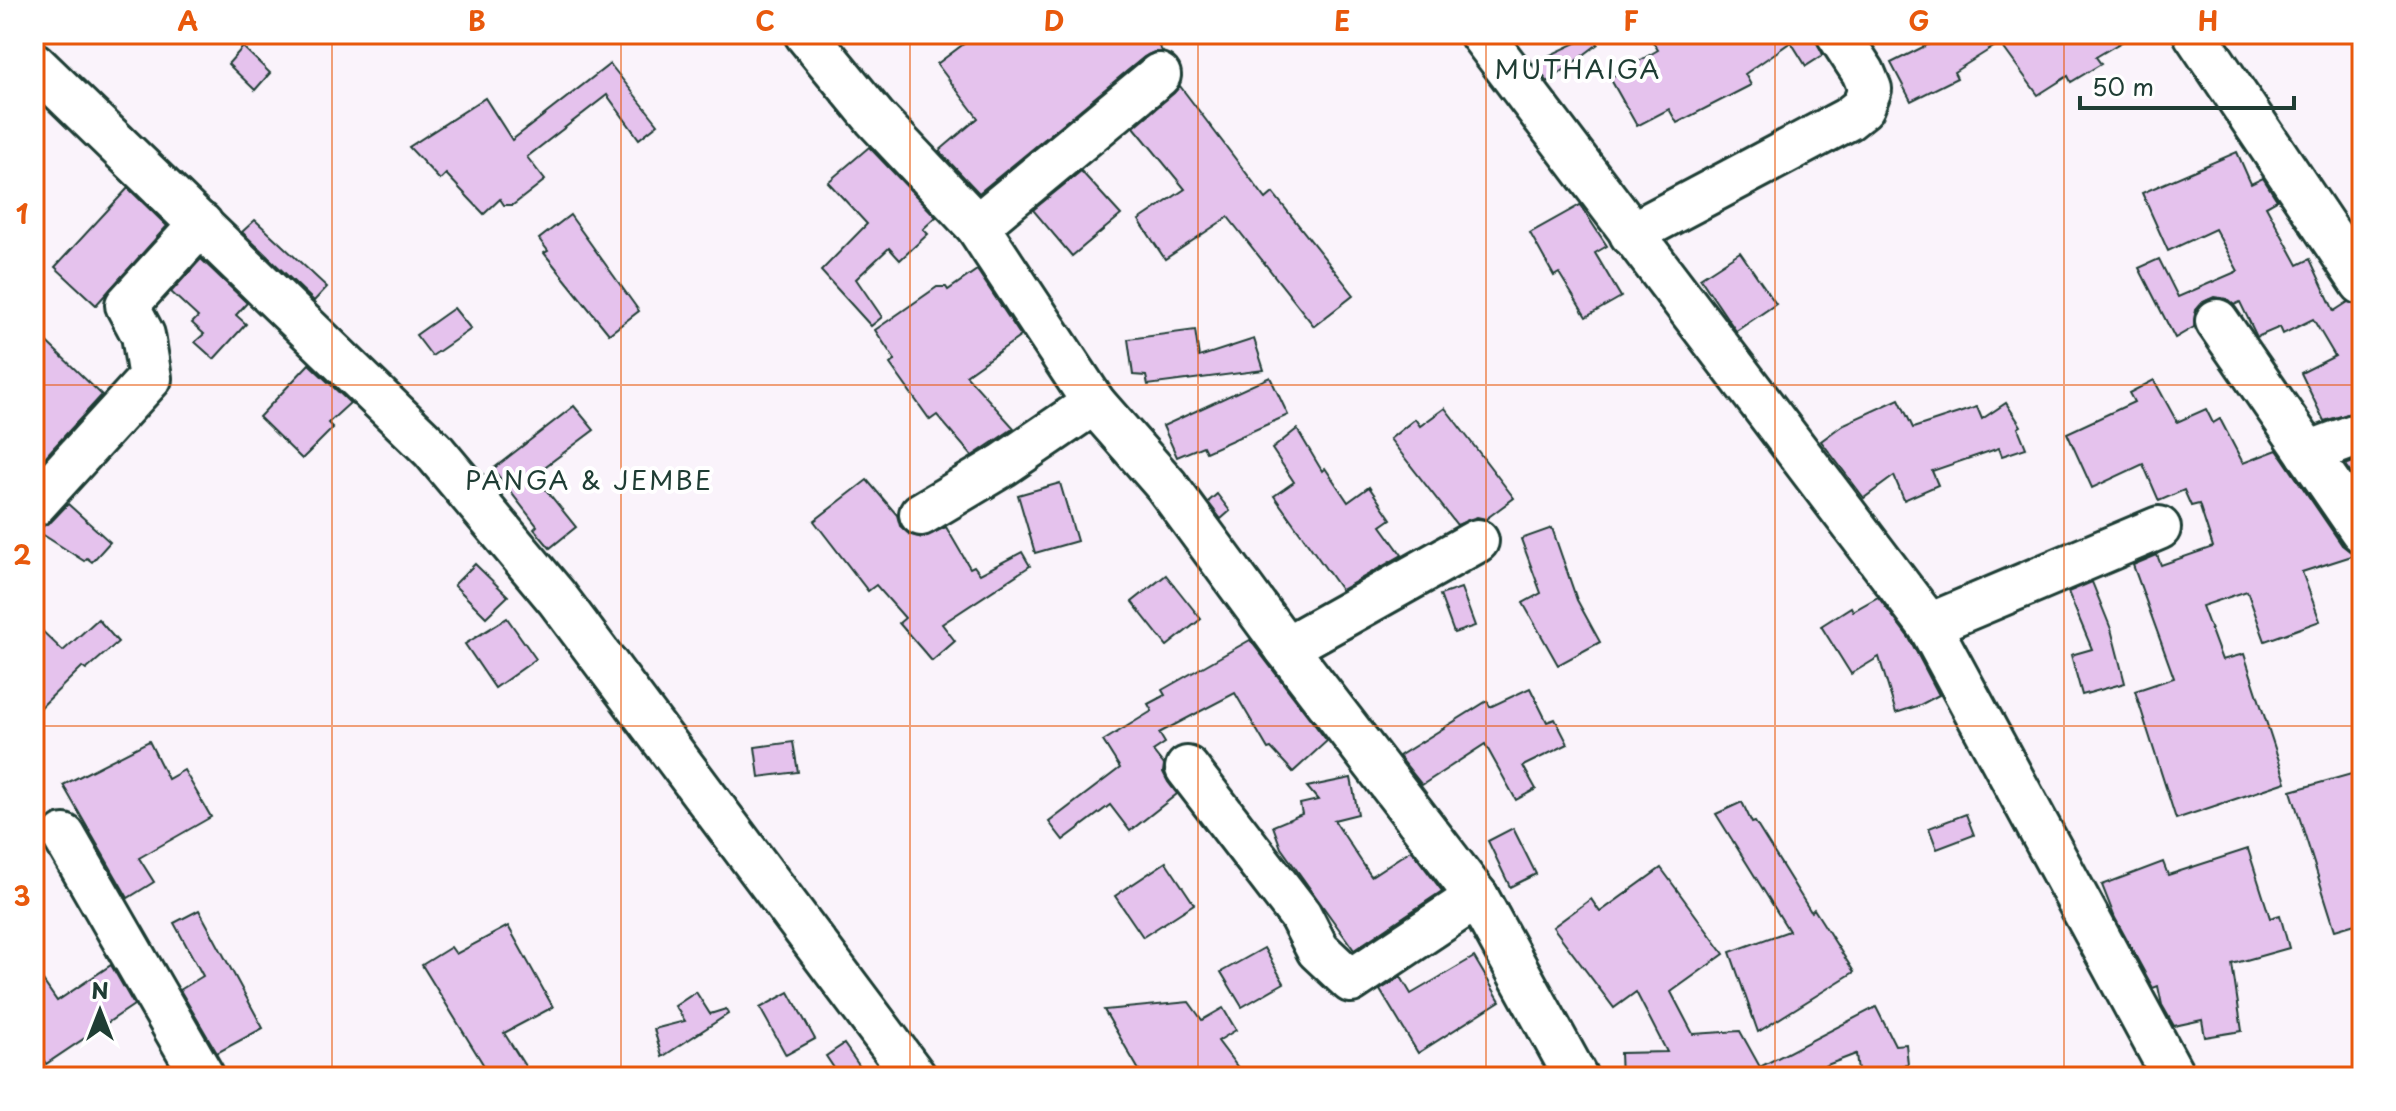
<svg xmlns="http://www.w3.org/2000/svg" width="2396" height="1111" font-family="'Playpen Sans',sans-serif">
<style>
.building{fill:#e5c2ed;stroke:#1f3d34;stroke-width:2}
.lines{fill:none;stroke-linecap:round;stroke-linejoin:round}
.minor-casing{stroke:#1f3d34;stroke-width:48}
.minor{stroke:#fff;stroke-width:42}
.grid{fill:none;stroke:#e8590c;stroke-width:2;stroke-opacity:0.55}
.labels{text-anchor:middle;stroke-width:8;stroke-linejoin:round;paint-order:stroke}
.quarter-label{font-size:26px;letter-spacing:2px;fill:#1f3d34;stroke:#fff}
.neatline{fill:none;stroke:#e8590c;stroke-width:3}
.grid-label{font-size:26px;text-anchor:middle;font-weight:bold;fill:#e8590c}
</style>
<rect width="100%" height="100%" fill="#faf3fb"/>
<filter id="ink" filterUnits="userSpaceOnUse"><feTurbulence type="fractalNoise" baseFrequency=".0125" numOctaves="2"/><feDisplacementMap in="SourceGraphic" scale="16" xChannelSelector="R" yChannelSelector="G"/><feConvolveMatrix kernelMatrix="1 2 1 2 8 2 1 2 1" color-interpolation-filters="sRGB"/></filter>
<g filter="url(#ink)">
<g class="building">
<polygon points="977,34 1149,34 1163,52 1154,52 1144,57 979,193 939,151 978,118 937,64"/>
<polygon points="1648,34 1814,34 1823,55 1806,66 1791,42 1745,74 1751,85 1677,123 1669,109 1637,126 1610,78 1658,50"/>
<polygon points="1949,34 2135,34 2096,57 2101,64 2071,82 2068,76 2038,95 2000,43 1954,72 1957,78 1911,101 1891,63"/>
<polygon points="1593,35 1598,44 1548,82 1533,63"/>
<polygon points="243,47 270,73 255,90 228,64"/>
<polygon points="610,64 658,124 639,139 607,95 527,157 545,180 513,205 504,205 500,199 484,214 446,174 440,180 409,147 485,98 512,140"/>
<polygon points="1180,86 1266,199 1273,193 1354,295 1314,326 1228,217 1165,259 1139,220 1185,189 1134,127 1174,93"/>
<polygon points="869,147 936,217 923,229 928,234 900,260 889,248 856,279 882,317 871,326 821,271 867,224 828,182"/>
<polygon points="2237,152 2251,184 2263,178 2277,200 2266,206 2298,265 2310,259 2334,311 2348,302 2362,307 2362,410 2324,421 2301,373 2335,356 2313,319 2283,334 2280,327 2257,337 2240,302 2234,305 2227,299 2214,297 2203,302 2196,310 2194,327 2175,338 2139,268 2159,259 2178,297 2238,271 2215,229 2168,251 2142,193"/>
<polygon points="1081,171 1121,215 1072,256 1033,210"/>
<polygon points="128,188 167,226 96,305 55,267"/>
<polygon points="1580,205 1607,246 1595,253 1621,297 1586,317 1559,273 1554,276 1530,233"/>
<polygon points="570,215 639,311 609,334 544,253 548,251 539,239"/>
<polygon points="255,220 327,287 314,301 242,232"/>
<polygon points="1740,252 1776,304 1736,331 1700,278"/>
<polygon points="201,259 247,303 236,315 246,324 214,359 195,342 204,334 192,323 198,317 171,292"/>
<polygon points="977,270 1021,336 966,375 1014,428 972,456 937,415 930,420 890,364 895,360 875,330 937,287 946,287 948,290"/>
<polygon points="454,308 471,329 432,356 416,335"/>
<polygon points="34,330 102,395 34,469"/>
<polygon points="1195,330 1199,357 1254,339 1264,370 1148,385 1146,376 1133,375 1128,339"/>
<polygon points="309,364 350,403 328,423 333,428 302,459 259,417"/>
<polygon points="1270,377 1288,415 1206,452 1203,446 1177,457 1163,426"/>
<polygon points="2154,380 2177,422 2206,409 2213,423 2220,419 2243,463 2277,450 2342,545 2351,552 2358,554 2302,572 2320,621 2265,641 2247,591 2202,606 2222,660 2244,654 2286,782 2176,819 2135,691 2174,678 2133,565 2157,555 2161,565 2213,547 2199,504 2191,506 2184,490 2159,501 2143,464 2092,488 2067,433 2134,402 2129,393"/>
<polygon points="1899,399 1913,428 1977,407 1982,419 2006,403 2021,426 2018,428 2026,448 2002,456 1999,448 1932,471 1938,485 1904,500 1894,476 1864,498 1821,441 1844,424"/>
<polygon points="574,406 594,430 534,475 576,527 550,548 534,529 537,526 493,469"/>
<polygon points="1445,408 1514,498 1486,519 1477,517 1457,525 1390,439 1415,419 1420,426"/>
<polygon points="1297,429 1322,471 1325,468 1348,502 1369,487 1391,519 1381,526 1402,555 1341,590 1274,496 1294,482 1272,449"/>
<polygon points="2362,459 2362,489 2345,465"/>
<polygon points="867,480 897,515 900,526 909,534 922,538 946,527 970,568 974,566 980,574 1022,552 1030,566 942,624 955,641 932,661 899,623 905,618 876,585 868,591 814,521"/>
<polygon points="1060,483 1077,541 1035,553 1018,495"/>
<polygon points="1217,494 1230,511 1221,519 1208,502"/>
<polygon points="68,504 110,542 92,562 87,558 84,561 34,529 51,522"/>
<polygon points="1552,528 1577,600 1600,642 1558,665 1523,603 1541,593 1521,539"/>
<polygon points="475,564 508,596 486,617 454,585"/>
<polygon points="1166,575 1201,619 1167,646 1132,602"/>
<polygon points="2092,582 2111,629 2125,683 2082,695 2071,655 2092,649 2068,592"/>
<polygon points="1461,588 1475,626 1454,633 1440,595"/>
<polygon points="1878,597 1909,638 1939,695 1920,705 1896,713 1879,657 1851,674 1821,626 1851,607 1853,611"/>
<polygon points="507,618 536,659 495,688 465,644"/>
<polygon points="98,619 118,642 86,670 82,667 34,714 34,623 63,651"/>
<polygon points="1250,640 1327,741 1293,772 1271,748 1268,749 1235,693 1159,733 1165,743 1153,751 1164,765 1163,772 1168,782 1177,794 1130,831 1110,805 1063,840 1049,822 1120,768 1103,741 1152,711 1148,704 1165,695 1162,690"/>
<polygon points="1530,688 1547,722 1555,719 1568,744 1523,766 1536,789 1516,800 1485,744 1422,785 1399,756 1487,701 1490,707"/>
<polygon points="149,741 168,779 184,770 211,817 139,858 154,882 128,898 63,785"/>
<polygon points="793,742 798,772 759,777 755,747"/>
<polygon points="2362,771 2362,922 2335,930 2291,791"/>
<polygon points="1351,778 1358,814 1334,820 1371,876 1411,850 1442,891 1354,950 1281,848 1273,826 1302,814 1300,804 1318,800 1307,787"/>
<polygon points="1742,802 1752,823 1755,822 1811,912 1814,909 1854,972 1758,1032 1730,952 1789,931 1716,814"/>
<polygon points="1966,814 1974,835 1937,849 1929,828"/>
<polygon points="1513,828 1536,874 1510,887 1488,841"/>
<polygon points="2248,849 2270,918 2280,915 2289,948 2232,964 2242,1031 2205,1037 2202,1020 2174,1026 2162,1005 2158,986 2153,988 2115,918 2102,885 2163,862 2168,875"/>
<polygon points="1166,862 1194,904 1143,937 1115,896"/>
<polygon points="1661,868 1724,954 1671,992 1693,1034 1740,1031 1760,1067 1876,1007 1895,1045 1906,1044 1908,1065 1858,1071 1856,1054 1806,1073 1803,1067 1758,1077 1621,1077 1620,1053 1667,1052 1636,992 1614,1008 1553,927 1591,899 1600,912"/>
<polygon points="199,910 263,1028 217,1053 180,990 203,976 174,923"/>
<polygon points="508,926 553,1007 504,1033 532,1077 491,1077 422,965 451,947 456,954"/>
<polygon points="1264,948 1284,983 1242,1007 1221,972"/>
<polygon points="1474,957 1500,1001 1418,1053 1380,990 1401,977 1411,994"/>
<polygon points="111,965 134,1005 46,1064 34,1045 34,968 57,1001"/>
<polygon points="696,992 710,1014 726,1009 728,1014 662,1057 654,1029 685,1021 675,1006"/>
<polygon points="789,992 815,1039 786,1055 760,1008"/>
<polygon points="1189,1002 1202,1020 1223,1008 1236,1030 1218,1041 1245,1077 1143,1077 1104,1010"/>
<polygon points="844,1044 867,1077 840,1077 826,1056"/>
</g>
<g class="lines">
<g class="minor-casing">
<g id="minor">
<polyline points="806,34 875,118 977,226 1094,403 1166,485 1286,648 1477,897 1576,1077"/>
<polyline points="1481,34 1929,625 2174,1077"/>
<polyline points="2195,34 2362,283"/>
<polyline points="34,64 433,450 557,598 915,1077"/>
<polyline points="977,226 1159,75"/>
<polyline points="1631,234 1848,119 1863,107 1870,89 1863,72 1838,34"/>
<polyline points="2217,321 2362,531"/>
<polyline points="2308,453 2362,433"/>
<polyline points="34,505 150,378 143,335 127,305 201,224"/>
<polyline points="921,514 1003,465 1094,403"/>
<polyline points="1929,625 2159,528"/>
<polyline points="1286,648 1477,541"/>
<polyline points="1187,768 1300,915 1318,950 1351,981 1477,897"/>
<polyline points="64,836 203,1077"/>
</g>
</g>
<use href="#minor" class="minor"/>
</g>
</g>
<path class="grid" d="M332,34V1077M621,34V1077M910,34V1077M1198,34V1077M1486,34V1077M1775,34V1077M2064,34V1077M34,385H2362M34,726H2362"/>
<g class="labels">
<g class="quarter-label">
<text x="1578" y="79">MUTHAIGA</text>
<text x="589" y="490">PANGA &amp; JEMBE</text>
</g>
</g>
<rect width="2396" height="1111" fill="none" stroke="#fff" stroke-width="88"/>
<g transform="translate(100 1011)" stroke="#ffffff" stroke-width="6" paint-order="stroke">
<path d="M0-6L14 30L0 20L-14 30Z" fill="#1f3d34"/>
<text y="-12" font-size="22" font-weight="bold" text-anchor="middle" fill="#1f3d34">N</text>
</g>
<path d="M2080 96v12h214v-12" fill="none" stroke="#1f3d34" stroke-width="4"/>
<text x="2092" y="96" font-size="24" fill="#1f3d34" stroke="#ffffff" stroke-width="6" paint-order="stroke">50 m</text>
<rect x="44" y="44" width="2308" height="1023" class="neatline"/>
<g class="grid-label">
<text x="188" y="31">A</text>
<text x="477" y="31">B</text>
<text x="765" y="31">C</text>
<text x="1054" y="31">D</text>
<text x="1342" y="31">E</text>
<text x="1631" y="31">F</text>
<text x="1919" y="31">G</text>
<text x="2208" y="31">H</text>
<text x="22" y="224">1</text>
<text x="22" y="565">2</text>
<text x="22" y="906">3</text>
</g>
</svg>
